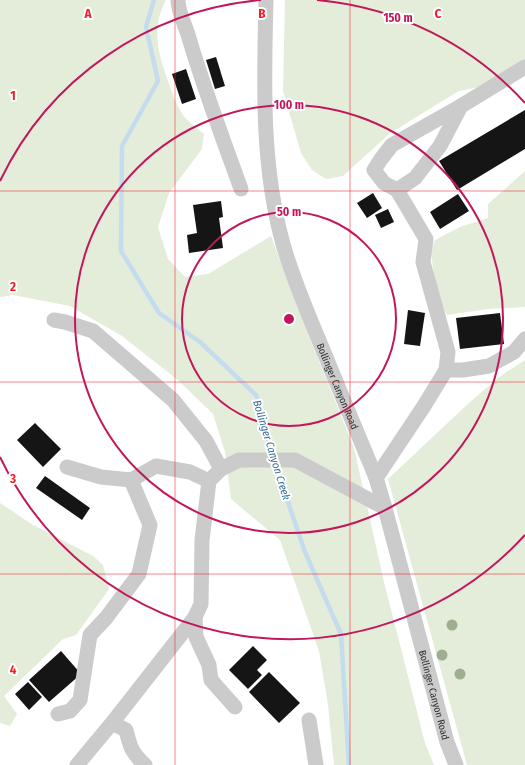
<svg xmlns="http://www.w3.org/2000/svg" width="525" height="765" font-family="'Fira Sans Condensed',sans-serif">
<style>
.green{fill:#e3edda}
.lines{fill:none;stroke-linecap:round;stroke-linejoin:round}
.stream{stroke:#c4dcee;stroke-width:4.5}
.building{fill:#151515}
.minor{stroke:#cbcbcb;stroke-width:15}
.tree{fill:#9eaf91}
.grid{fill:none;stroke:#f51f28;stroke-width:1;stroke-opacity:0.55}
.ring{fill:none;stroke:#c2185b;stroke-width:2}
.labels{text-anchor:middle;stroke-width:4;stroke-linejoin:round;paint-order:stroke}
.street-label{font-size:10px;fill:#2e2e2e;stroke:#fff}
.water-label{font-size:11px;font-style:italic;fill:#346d97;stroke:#fff}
.grid-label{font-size:13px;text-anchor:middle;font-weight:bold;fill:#f51f28;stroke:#fff;stroke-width:4;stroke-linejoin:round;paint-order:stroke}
.centre{fill:#c2185b;stroke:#fff;stroke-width:2}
.ring-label{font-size:12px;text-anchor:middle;font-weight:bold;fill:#c2185b;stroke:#fff;stroke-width:4;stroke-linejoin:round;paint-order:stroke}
</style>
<rect width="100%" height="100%" fill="#fff"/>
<g class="green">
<path d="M0,0H166C151,28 158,53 168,81C172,92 176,105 183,115C188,122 197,128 204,134L202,149L169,193L158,227L168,259L185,277L208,274L271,236L296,304L354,448L384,582L425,743L434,765H334L328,705L319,651L280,540L231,499L225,452L213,414L179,381L122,336L70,306L13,295L0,297Z"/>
<polygon points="285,0 525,0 525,61 490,85 459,91 439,103 389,134 343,176 326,179 312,170 301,153 283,91"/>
<polygon points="525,171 525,307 488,309 447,315 438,299 433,268 431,252 435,240 460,227 488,218 488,204"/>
<polygon points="525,360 525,765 467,765 388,479 470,402 499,377"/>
<polygon points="0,503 33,525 93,556 103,565 109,589 76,635 63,639 4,696 17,714 10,726 0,723"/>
</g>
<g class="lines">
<polyline class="stream" points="154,0 146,27 158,81 122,146 121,251 159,313 200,342 256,395 274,461 305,552 341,634 349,765"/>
</g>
<g class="building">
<polygon points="216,57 225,86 215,89 206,60"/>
<polygon points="186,69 196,99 182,104 172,74"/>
<polygon points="525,110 525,149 457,190 439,161"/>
<polygon points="373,193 382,208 367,218 357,203"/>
<polygon points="458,194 469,211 440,229 430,212"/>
<polygon points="221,201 223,217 219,218 223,248 189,253 187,235 197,233 193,205"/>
<polygon points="388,209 394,222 381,228 375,215"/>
<polygon points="408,310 425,313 420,346 404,344"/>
<polygon points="500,313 504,344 460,349 456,318"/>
<polygon points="35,423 61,449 43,467 17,440"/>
<polygon points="45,476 90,508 82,520 36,488"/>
<polygon points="253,646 267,660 257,670 262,675 248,689 229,670"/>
<polygon points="61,651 81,674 49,702 29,680"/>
<polygon points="269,672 300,703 279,723 249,692"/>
<polygon points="28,682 42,697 29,710 15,694"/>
</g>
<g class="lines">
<g class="minor">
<path d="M178,0C178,13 186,26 189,38C204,89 223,139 241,189"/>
<path id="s1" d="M266,0C264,81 261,165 283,244C292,276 305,307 318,338C337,385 357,431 376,478L385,508L447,742L456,765"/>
<polyline points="397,190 384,183 374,170 381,159 392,145 461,106"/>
<polyline points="54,320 65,322 93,331 173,400 206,441 221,469"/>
<polyline points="446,370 463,370 489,366 514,352 525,339"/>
<polyline points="67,467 101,477 131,480 156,466 190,472 209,481"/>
<polyline points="376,478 424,406 446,370 448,352 423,262 426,239 397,190 415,178 440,146 461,106 525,67"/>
<polyline points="235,707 211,680 209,665 196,637 195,617 201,604 202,540 209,481 221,469 239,460 295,460 385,508"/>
<polyline points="58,714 70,711 80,700 90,635 106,618 139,574 150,525 131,480"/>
<polyline points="309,720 316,765"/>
<polyline points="112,723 195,617"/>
<path d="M77,765L112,723L126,730C130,747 132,753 145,765"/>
</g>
</g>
<g class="tree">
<circle cx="452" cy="625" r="5.5"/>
<circle cx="442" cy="655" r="5.5"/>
<circle cx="460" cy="674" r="5.5"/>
</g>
<path class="grid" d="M175,0V765M350,0V765M0,191H525M0,382H525M0,574H525"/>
<g class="ring">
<circle cx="289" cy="319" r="107"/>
<circle cx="289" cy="319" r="214"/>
<path d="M525 535A320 320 0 0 1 0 457M0 181A320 320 0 0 1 261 0M317 0A320 320 0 0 1 525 103"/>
</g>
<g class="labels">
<g class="street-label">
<text dy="4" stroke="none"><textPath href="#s1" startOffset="398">Bollinger Canyon Road</textPath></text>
<text dy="4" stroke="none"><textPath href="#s1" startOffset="722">Bollinger Canyon Road</textPath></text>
</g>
<g class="water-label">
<text transform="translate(272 450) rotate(73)" y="4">Bollinger Canyon Creek</text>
</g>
</g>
<g class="grid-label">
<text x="88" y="18">A</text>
<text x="262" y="18">B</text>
<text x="438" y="18">C</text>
<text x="13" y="100">1</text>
<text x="13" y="291">2</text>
<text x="13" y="483">3</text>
<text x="13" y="674">4</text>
</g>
<circle cx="289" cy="319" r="6" class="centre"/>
<g class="ring-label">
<text x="398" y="22">150 m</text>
<text x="289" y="109">100 m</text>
<text x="289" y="216">50 m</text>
</g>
</svg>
